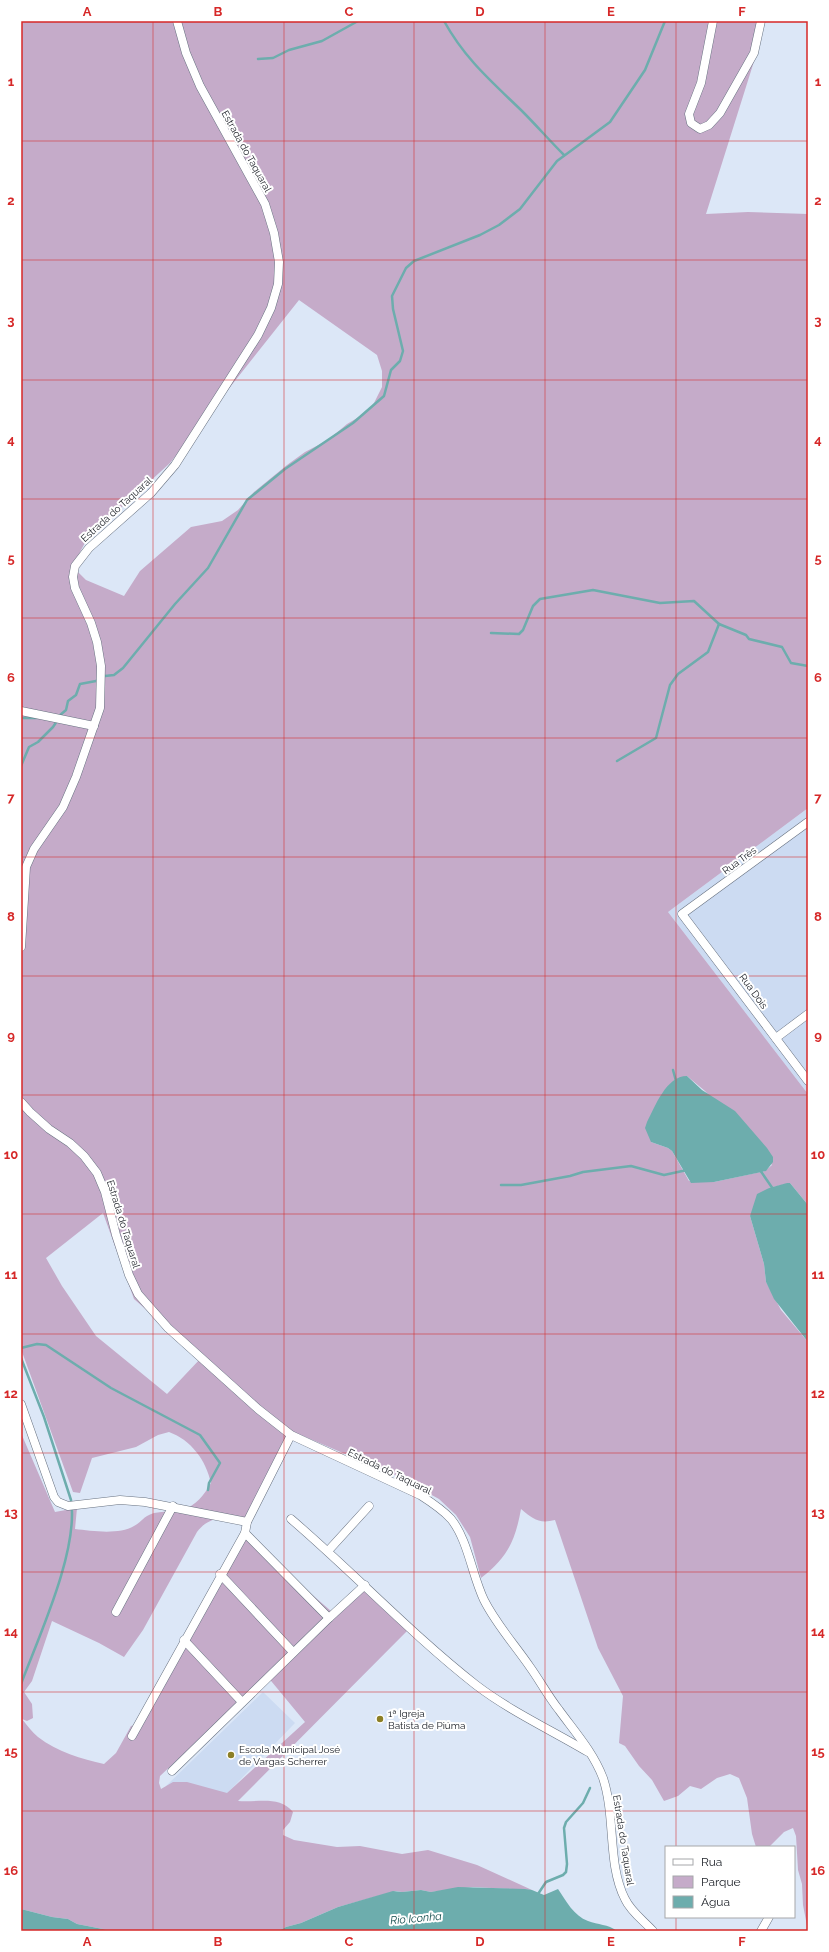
<svg xmlns="http://www.w3.org/2000/svg" width="829" height="1952" font-family="Raleway,sans-serif">
<style>
.built{fill:#ccdbf2}
.green{fill:#c5abc9;fill-rule:evenodd}
.water{fill:#6dadad}
.lines{fill:none;stroke-linecap:round;stroke-linejoin:round}
.stream{stroke:#6dadad;stroke-width:2.5}
.minor-casing{stroke:#687281;stroke-width:9}
.minor{stroke:#fff;stroke-width:8}
.grid{fill:none;stroke:#d62828;stroke-width:1;stroke-opacity:0.55}
.poi-dot{fill:#8c7f25;stroke:#fff;stroke-width:1.5}
.labels{text-anchor:middle;stroke-width:4;stroke-linejoin:round;paint-order:stroke}
.street-label{font-size:10px;fill:#20242b;stroke:#fff}
.poi-label{font-size:10px;fill:#20242b;stroke:#fff;text-anchor:start}
.water-label{font-size:11px;font-style:italic;fill:#0f4a4a;stroke:#fff}
.neatline{fill:none;stroke:#d62828;stroke-width:1.5}
.grid-label{font-size:13px;text-anchor:middle;font-weight:bold;fill:#d62828}
</style>
<rect width="100%" height="100%" fill="#dce7f7"/>
<g class="built">
<polygon points="808,808 808,1094 668,912"/>
<polygon points="263,1692 295,1723 213,1808 166,1786"/>
</g>
<path class="green" d="M21,21H761L756,55L706,214L748,212L808,214V808L668,912L808,1094V1205L790,1183L769,1188L750,1216L764,1264L766,1282L781,1310L808,1342V1931L803,1905L802,1884L798,1870L796,1836L793,1828L784,1832L769,1847H756L752,1834L747,1798L739,1778L730,1774L717,1778L701,1789L690,1786L678,1796L664,1801L652,1780L639,1766L625,1746L619,1743L623,1696L598,1648L555,1520C539,1524 533,1519 521,1509C515,1542 507,1558 481,1578L470,1537L456,1515L439,1499L397,1476L296,1433L245,1521C225,1518 211,1514 197,1532L143,1630L124,1657L99,1643L52,1621L32,1681L24,1692L32,1704L33,1718L27,1721L22,1719C27,1725 32,1732 38,1737C57,1752 82,1759 104,1764L116,1753L131,1726L139,1724L246,1538L331,1611L370,1588L411,1627L238,1801C257,1803 279,1795 293,1812L290,1822L283,1830V1835L294,1840L337,1847L360,1846L402,1854L428,1850L477,1865L532,1890L473,1887L431,1892L421,1890L402,1892L396,1891L338,1907L301,1923L286,1927L278,1931H113L77,1924L68,1919L52,1917L21,1909V1433L55,1512L77,1508L75,1529C92,1531 119,1535 134,1526C143,1521 142,1517 154,1513C164,1511 173,1512 182,1510C196,1506 204,1495 211,1483C206,1460 191,1440 169,1432L158,1435L136,1447L92,1458L80,1493L73,1492L21,1349ZM299,300L377,355L382,371V387L373,405L364,414L347,424L328,440L305,452L287,465L254,492L238,510L222,521L191,527L140,571L124,596L86,580L77,571L80,552L87,539L170,463ZM687,1076L705,1091L772,1165L765,1171L714,1182L689,1181L672,1151L668,1148L651,1142ZM103,1213L134,1299L201,1358L167,1394L96,1336L62,1286L46,1258ZM267,1676L305,1722L227,1793L187,1782H173L161,1789L159,1783L160,1776Z"/>
<g class="water">
<path d="M687,1076L702,1090L735,1111L767,1148L773,1157V1162L766,1171L714,1182L691,1183L672,1151L668,1148L651,1142L645,1128L647,1122C655,1107 666,1076 687,1076Z"/>
<polygon points="787,1183 790,1183 808,1205 808,1342 774,1299 766,1282 764,1264 750,1216 757,1194 769,1188"/>
<path d="M458,1887L525,1889L532,1890L544,1895L558,1889C566,1901 574,1916 588,1921C598,1925 608,1924 617,1931H278L286,1927L301,1923L338,1907L393,1891L402,1892L421,1890L431,1892Z"/>
<polygon points="21,1909 52,1917 68,1919 77,1924 113,1931 21,1931"/>
</g>
<g class="lines">
<g class="stream">
<path d="M444,21C465,59 491,81 522,111C536,125 550,141 564,155"/>
<polyline points="258,59 273,58 289,50 322,41 358,21"/>
<polyline points="491,633 519,634 523,630 533,606 540,599 593,590 660,603 694,601 719,624 746,635 749,639 782,647 791,663 808,666"/>
<polyline points="59,716 66,710 68,701 76,695 80,684 96,681 105,676 114,675 123,668 175,604 208,568 247,500 285,469 353,423 384,396 391,370 400,361 403,351 393,309 392,296 406,268 414,261 480,235 499,225 520,209 557,161 610,122 645,70 665,21"/>
<polyline points="21,718 38,718"/>
<polyline points="617,761 656,738 670,685 678,674 708,652 719,624"/>
<polyline points="21,766 29,747 38,742 53,727 57,721"/>
<polyline points="673,1070 676,1081"/>
<polyline points="760,1170 773,1189"/>
<polyline points="501,1185 521,1185 570,1176 583,1172 631,1166 664,1175 687,1170"/>
<polyline points="21,1348 37,1344 46,1345 111,1388 200,1435 220,1463 209,1483 208,1490"/>
<path d="M21,1358L44,1417L71,1500C79,1550 39,1636 21,1684"/>
<polyline points="538,1894 546,1882 563,1875 566,1872 567,1864 564,1828 566,1822 583,1803 590,1788"/>
</g>
<g class="minor-casing">
<g id="minor">
<polyline points="713,21 701,83 689,114 691,123 700,129 709,125 720,113 754,53 761,21"/>
<polyline points="21,711 94,726"/>
<polyline points="808,822 682,914 808,1081"/>
<polyline points="21,947 26,867 34,849 63,807 76,777 100,708 101,666 97,642 91,623 75,588 73,577 75,566 89,548 151,493 175,465 258,335 271,308 278,284 279,262 274,233 265,204 200,86 186,53 177,21"/>
<polyline points="776,1038 808,1014"/>
<path d="M21,1102L30,1112L49,1129L70,1143L84,1156L97,1173L105,1192L116,1235L129,1275L138,1294L168,1328L258,1409L291,1435L420,1495C431,1502 442,1509 451,1519C468,1540 472,1575 484,1600C496,1624 515,1645 530,1667C540,1681 548,1696 559,1710C575,1732 593,1752 603,1778C616,1817 607,1864 625,1899C631,1912 644,1921 653,1931"/>
<polyline points="21,1404 54,1497 58,1502 68,1506 120,1500 145,1502 247,1522"/>
<path d="M291,1519C354,1573 411,1634 476,1685C510,1711 551,1730 588,1752"/>
<polyline points="245,1533 329,1618"/>
<polyline points="328,1551 369,1506"/>
<polyline points="220,1574 293,1652"/>
<polyline points="116,1612 173,1506"/>
<polyline points="184,1640 242,1702"/>
<polyline points="132,1736 245,1533 247,1522 291,1435"/>
<polyline points="172,1771 329,1618 365,1585"/>
<polyline points="761,1931 769,1917"/>
</g>
</g>
<use href="#minor" class="minor"/>
</g>
<path class="grid" d="M153,21V1931M284,21V1931M414,21V1931M545,21V1931M676,21V1847M21,141H808M21,260H808M21,380H808M21,499H808M21,618H808M21,738H808M21,857H808M21,976H808M21,1095H808M21,1214H808M21,1334H808M21,1453H808M21,1572H808M21,1692H808M21,1811H808M676,1917V1931"/>
<g class="poi-dot">
<circle cx="380" cy="1719" r="4"/>
<circle cx="231" cy="1755" r="4"/>
</g>
<g class="labels">
<g class="street-label">
<text transform="translate(247 151) rotate(61)" y="4">Estrada do Taquaral</text>
<text transform="translate(116 509) rotate(-42)" y="4">Estrada do Taquaral</text>
<text transform="translate(739 860) rotate(-36)" y="4">Rua Três</text>
<text transform="translate(754 991) rotate(54)" y="4">Rua Dois</text>
<text transform="translate(124 1224) rotate(73)" y="4">Estrada do Taquaral</text>
<text transform="translate(390 1471) rotate(26)" y="4">Estrada do Taquaral</text>
<text transform="translate(624 1840) rotate(81)" y="4">Estrada do Taquaral</text>
</g>
<g class="poi-label">
<text x="388" y="1717">1ª Igreja<tspan x="388" dy="12">Batista de Piúma</tspan></text>
<text x="239" y="1753">Escola Municipal José<tspan x="239" dy="12">de Vargas Scherrer</tspan></text>
</g>
<g class="water-label">
<text transform="translate(416 1918) rotate(-5)" y="4">Rio Iconha</text>
</g>
</g>
<rect width="829" height="1952" fill="none" stroke="#ffffff" stroke-width="44"/>
<rect x="665" y="1846" width="130" height="72" fill="#ffffff" stroke="#a6a7aa"/>
<rect x="673" y="1859" width="20" height="6" fill="#ffffff" stroke="#a6a7aa"/>
<text x="701" y="1866" font-size="12" fill="#20242b">Rua</text>
<rect x="673" y="1876" width="20" height="12" fill="#c5abc9" stroke="#a6a7aa"/>
<text x="701" y="1886" font-size="12" fill="#20242b">Parque</text>
<rect x="673" y="1896" width="20" height="12" fill="#6dadad" stroke="#a6a7aa"/>
<text x="701" y="1906" font-size="12" fill="#20242b">Água</text>
<rect x="22" y="22" width="785" height="1908" class="neatline"/>
<g class="grid-label">
<text x="87" y="16">A</text>
<text x="218" y="16">B</text>
<text x="349" y="16">C</text>
<text x="480" y="16">D</text>
<text x="611" y="16">E</text>
<text x="742" y="16">F</text>
<text x="11" y="86">1</text>
<text x="818" y="86">1</text>
<text x="11" y="205">2</text>
<text x="818" y="205">2</text>
<text x="11" y="325">3</text>
<text x="818" y="325">3</text>
<text x="11" y="444">4</text>
<text x="818" y="444">4</text>
<text x="11" y="563">5</text>
<text x="818" y="563">5</text>
<text x="11" y="682">6</text>
<text x="818" y="682">6</text>
<text x="11" y="802">7</text>
<text x="818" y="802">7</text>
<text x="11" y="921">8</text>
<text x="818" y="921">8</text>
<text x="11" y="1040">9</text>
<text x="818" y="1040">9</text>
<text x="11" y="1159">10</text>
<text x="818" y="1159">10</text>
<text x="11" y="1279">11</text>
<text x="818" y="1279">11</text>
<text x="11" y="1398">12</text>
<text x="818" y="1398">12</text>
<text x="11" y="1517">13</text>
<text x="818" y="1517">13</text>
<text x="11" y="1636">14</text>
<text x="818" y="1636">14</text>
<text x="11" y="1756">15</text>
<text x="818" y="1756">15</text>
<text x="11" y="1875">16</text>
<text x="818" y="1875">16</text>
<text x="87" y="1946">A</text>
<text x="218" y="1946">B</text>
<text x="349" y="1946">C</text>
<text x="480" y="1946">D</text>
<text x="611" y="1946">E</text>
<text x="742" y="1946">F</text>
</g>
</svg>
